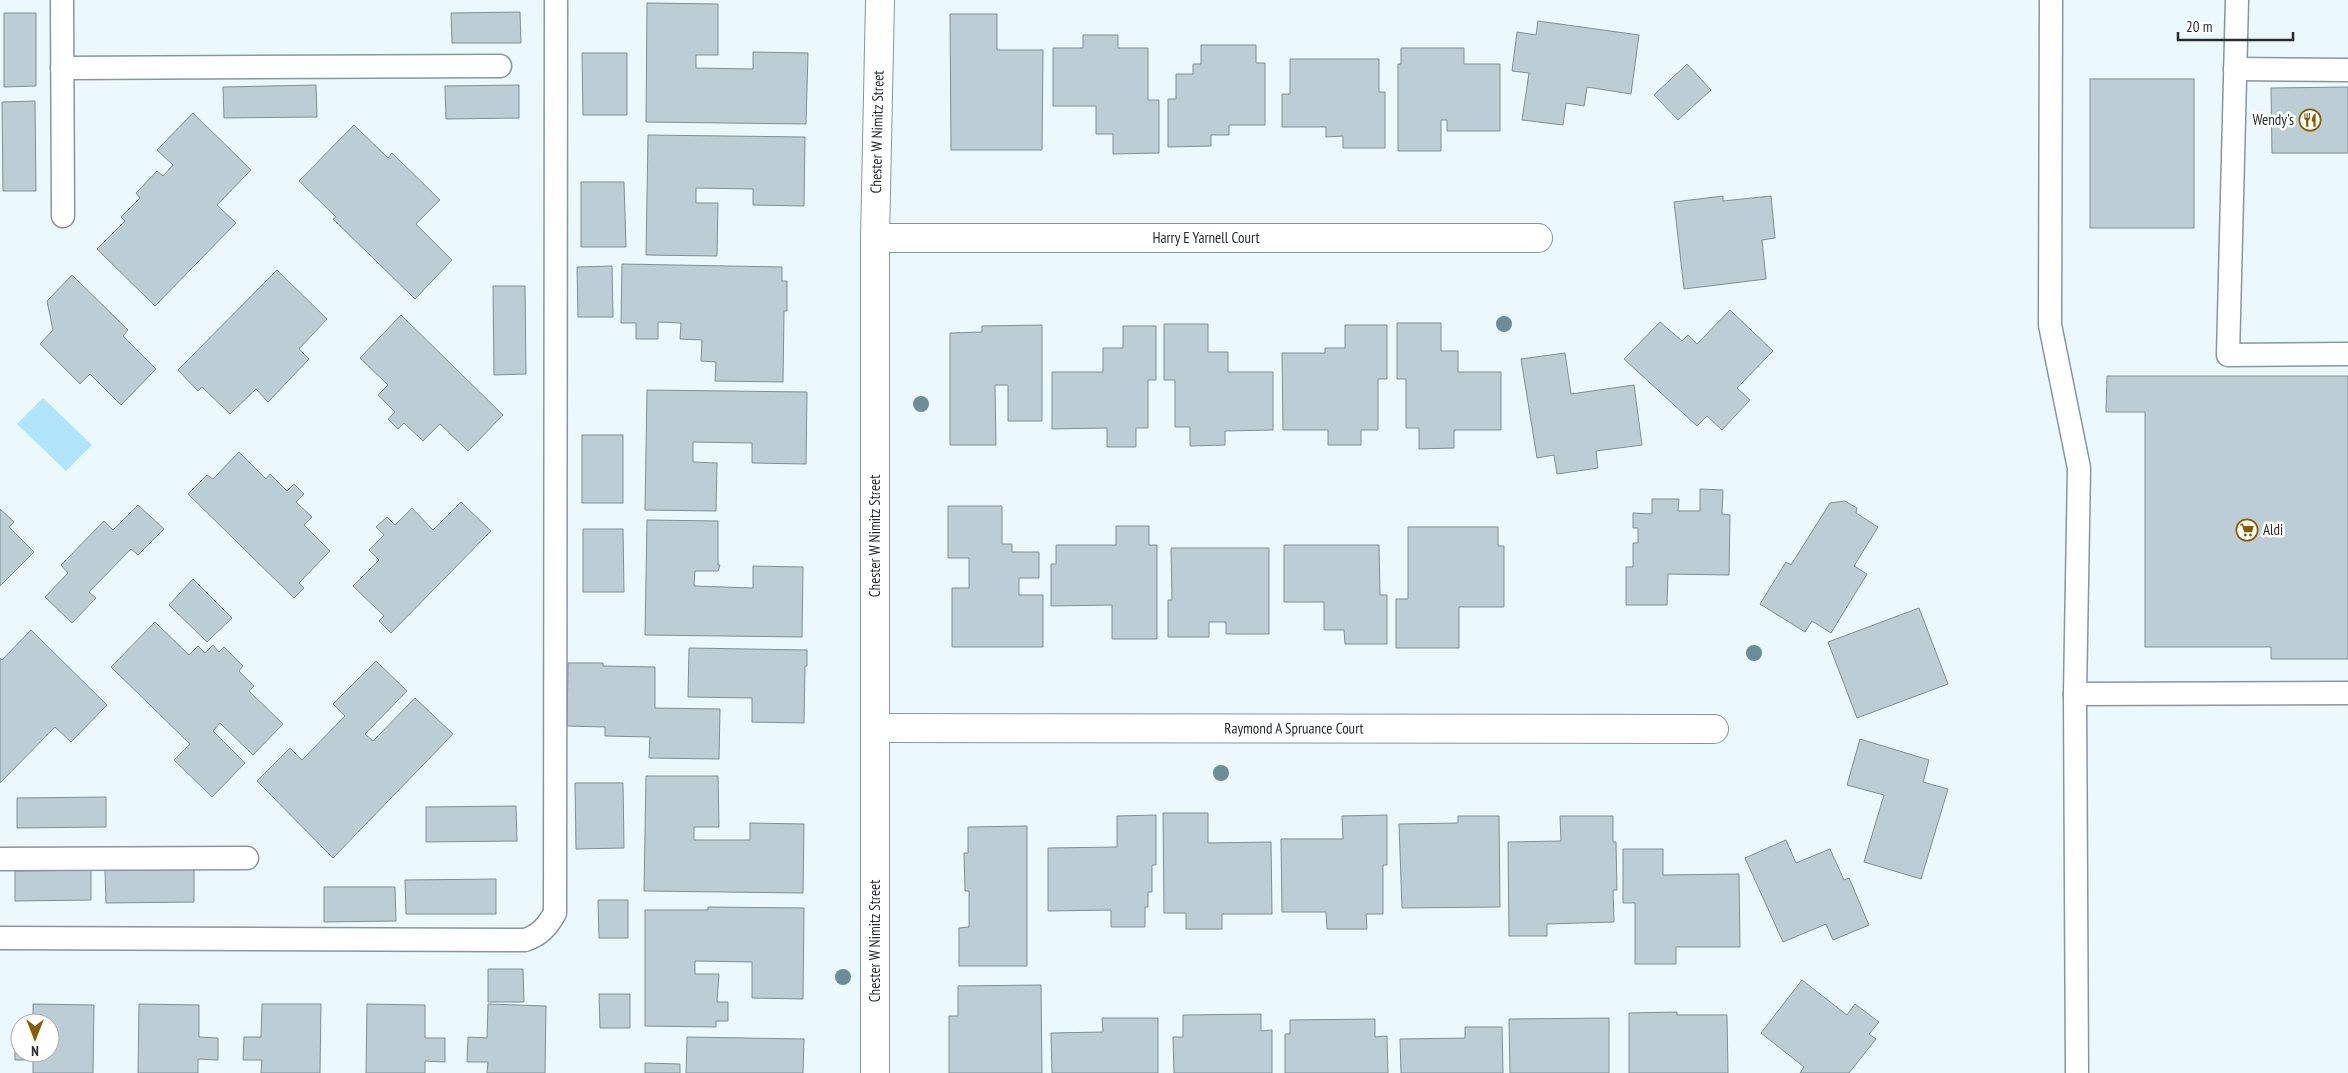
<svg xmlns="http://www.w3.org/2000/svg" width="2348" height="1073" font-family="'PT Sans Narrow',sans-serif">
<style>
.water{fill:#b0e5fc}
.building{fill:#bccdd5;stroke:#7f8f96}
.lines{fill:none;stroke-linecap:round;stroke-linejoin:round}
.service-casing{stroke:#87979e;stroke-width:25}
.minor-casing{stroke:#87979e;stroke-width:30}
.service{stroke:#fff;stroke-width:22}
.minor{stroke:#fff;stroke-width:28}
.tree{fill:#6c8c97}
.labels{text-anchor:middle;stroke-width:5;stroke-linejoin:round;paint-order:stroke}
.poi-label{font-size:15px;fill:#262c2f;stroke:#fff;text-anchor:end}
.street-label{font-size:15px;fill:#262c2f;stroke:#fff}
</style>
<rect width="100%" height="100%" fill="#ebf9ff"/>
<polygon class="water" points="43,398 92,445 66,471 17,424"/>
<g class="building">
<polygon points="647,3 718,4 718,55 696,55 696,68 753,69 753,52 808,53 806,124 646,122"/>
<polygon points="520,12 521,43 452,43 451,13"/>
<polygon points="4,13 36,13 36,86 4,87"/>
<polygon points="950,14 997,14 997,50 1043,50 1042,150 951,150"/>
<polygon points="1538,21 1639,35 1631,94 1587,87 1584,106 1566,103 1563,125 1522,120 1529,73 1512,71 1517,32 1536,35"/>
<polygon points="1083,35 1118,35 1118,48 1148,48 1148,100 1159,100 1159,153 1113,154 1113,134 1096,134 1096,106 1053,106 1053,48 1083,48"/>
<polygon points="1201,45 1256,45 1256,63 1265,63 1265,125 1229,125 1229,135 1211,135 1211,146 1168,147 1168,99 1176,99 1176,74 1193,74 1193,64 1201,64"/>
<polygon points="1401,48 1464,48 1464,64 1500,64 1500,131 1447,131 1447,120 1441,120 1441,151 1398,151 1398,64 1401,64"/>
<polygon points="582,53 627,53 627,115 583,115"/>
<polygon points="1290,59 1379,59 1379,92 1385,92 1385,148 1343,148 1343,136 1326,137 1326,127 1282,127 1282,94 1290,94"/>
<polygon points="1687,64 1711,90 1678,120 1654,95"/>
<rect x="2090" y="79" width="104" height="149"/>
<polygon points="316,85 317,117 224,118 223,87"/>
<polygon points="519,85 519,118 446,119 445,86"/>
<polygon points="2348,87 2348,153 2272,153 2271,88"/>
<polygon points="35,101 36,191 3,191 2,102"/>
<polygon points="193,113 251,170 217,205 236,223 155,306 97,249 125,221 121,217 140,198 136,193 157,171 163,176 173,165 157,150"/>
<polygon points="354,125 388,158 392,153 440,200 416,224 452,260 415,299 333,219 336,217 299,181"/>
<polygon points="648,135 805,137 804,206 753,205 753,189 696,188 696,203 718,203 717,256 646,255"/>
<polygon points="581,182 624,182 626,247 581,247"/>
<polygon points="1723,196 1723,201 1771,196 1775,238 1762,240 1766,279 1684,289 1674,202"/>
<polygon points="622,264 782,267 782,281 787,281 787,311 784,311 783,382 715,381 716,362 701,361 702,340 680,339 681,323 658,322 658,339 636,339 636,323 621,323"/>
<polygon points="612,266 613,317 578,317 577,267"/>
<polygon points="277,270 327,319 299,349 309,359 268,402 256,389 230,414 202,387 198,391 178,370"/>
<polygon points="72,275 128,330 123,336 156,369 121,405 90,374 80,384 40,344 53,330 47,301"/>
<polygon points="493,286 525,286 526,374 494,375"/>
<polygon points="1730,310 1773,351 1737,388 1750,400 1722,430 1707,416 1697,426 1624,359 1660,322 1682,341 1688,335 1697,344"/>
<polygon points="401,315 503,415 468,451 440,424 423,441 404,423 398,429 388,419 395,412 378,395 388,385 360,358"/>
<polygon points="1397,323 1441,323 1441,351 1458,351 1458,372 1501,372 1501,430 1454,430 1454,448 1419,449 1419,428 1406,428 1406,379 1397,379"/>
<polygon points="1164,324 1208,324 1208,352 1228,352 1228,372 1273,372 1273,430 1225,431 1225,445 1190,446 1190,427 1175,427 1175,380 1164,380"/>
<polygon points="1042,325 1042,421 1008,421 1008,385 995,385 996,445 950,445 950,333 982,332 982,326"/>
<polygon points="1345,325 1387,325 1387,379 1378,379 1378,430 1361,430 1361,445 1328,445 1328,430 1283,430 1282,353 1325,353 1325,348 1345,348"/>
<polygon points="1123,326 1156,326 1156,380 1148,380 1148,428 1136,428 1136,447 1107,447 1107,428 1052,429 1052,372 1103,372 1103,348 1123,348"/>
<polygon points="1565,353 1571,394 1634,385 1642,445 1596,451 1598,468 1557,474 1554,455 1537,458 1521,359"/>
<polygon points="2107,376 2348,376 2348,659 2271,659 2271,647 2145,647 2145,412 2106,412"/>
<polygon points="647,390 807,392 806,464 752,463 752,443 693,442 693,462 717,463 716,511 645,510"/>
<rect x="582" y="435" width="41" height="68"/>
<polygon points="239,452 266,479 270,474 287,491 294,484 304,494 296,502 312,517 304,525 330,551 299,583 304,588 294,598 188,494 207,475 213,479"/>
<polygon points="1700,489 1723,490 1722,514 1730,515 1729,575 1668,574 1667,605 1626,605 1626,567 1633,567 1633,543 1638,543 1638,528 1633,528 1633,513 1652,514 1652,499 1679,499 1678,511 1700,511"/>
<polygon points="1845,501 1857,508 1856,513 1878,527 1854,566 1867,574 1831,633 1812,621 1805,632 1760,604 1786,562 1791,565 1830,503"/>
<polygon points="461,502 491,531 391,633 379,621 384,616 353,586 379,560 369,550 384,535 376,527 387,517 395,525 412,508 433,530"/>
<polygon points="138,505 164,529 138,555 131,549 89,592 96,598 72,623 45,597 68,573 61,565 104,521 113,530"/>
<polygon points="948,506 1002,506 1002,544 1012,544 1012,552 1039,552 1039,578 1019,578 1019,595 1043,595 1043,647 952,647 952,588 969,588 969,558 948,558"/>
<polygon points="0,509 14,522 9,527 34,552 0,586"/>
<polygon points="647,520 718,521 718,565 720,565 718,571 695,571 694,586 753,588 753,566 803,567 802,637 645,635"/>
<polygon points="1116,526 1149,526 1149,545 1157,545 1157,639 1112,639 1112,605 1051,606 1051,564 1056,564 1056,545 1116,545"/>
<polygon points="1408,527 1498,527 1498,546 1504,546 1504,607 1459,607 1459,648 1396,648 1396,599 1408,599"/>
<polygon points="583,529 623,529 624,592 583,592"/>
<polygon points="1284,545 1379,545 1380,595 1387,595 1387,644 1345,644 1344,630 1324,630 1324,602 1284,602"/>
<polygon points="1171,548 1269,548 1269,634 1226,634 1226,622 1209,622 1209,637 1168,637 1168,600 1172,600"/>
<polygon points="193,579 232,618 207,642 169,605"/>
<polygon points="1919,608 1948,684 1857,718 1828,642"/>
<polygon points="155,622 189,655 198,646 205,653 213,645 219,652 224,647 243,666 239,671 254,686 249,691 283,724 253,755 220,723 213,731 245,763 212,797 174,760 190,744 111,667"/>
<polygon points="31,630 107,705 71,742 55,727 0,783 0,658 2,660"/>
<polygon points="689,648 807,650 807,666 805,666 804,723 752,722 752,698 688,697"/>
<polygon points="376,661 407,691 365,734 373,741 415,698 453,734 333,858 257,781 290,748 302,760 345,716 333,704"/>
<polygon points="568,663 603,663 603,666 655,667 655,708 720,709 719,759 649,758 650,737 605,736 605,727 567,726"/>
<polygon points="1860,739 1929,760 1923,782 1948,789 1921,879 1864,862 1884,795 1847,785"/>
<polygon points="646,776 718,776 719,827 694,827 694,840 750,840 750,823 804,824 803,893 644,891"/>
<polygon points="575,783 623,783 624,848 576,849"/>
<polygon points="106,797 106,827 17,828 17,798"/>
<polygon points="516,806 517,841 426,842 426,807"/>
<polygon points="1163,813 1208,813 1208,843 1271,842 1272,914 1222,914 1222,929 1186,929 1186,913 1164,913"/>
<polygon points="1156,815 1156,865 1152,865 1152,892 1148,892 1148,907 1145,907 1145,927 1111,927 1111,910 1048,911 1048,848 1117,847 1117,816"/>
<polygon points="1387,815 1387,865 1383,865 1383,914 1366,914 1367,929 1327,929 1326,912 1282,912 1281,839 1343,839 1342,816"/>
<polygon points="1458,816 1499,816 1500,907 1402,908 1399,824 1458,823"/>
<polygon points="1560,816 1613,816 1613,842 1616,842 1617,890 1613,890 1614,922 1547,924 1547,936 1509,936 1508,842 1561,841"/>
<polygon points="1027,826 1027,966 959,966 959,928 969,927 969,891 965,891 964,853 968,853 968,827"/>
<polygon points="1786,840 1796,863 1830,849 1844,880 1849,878 1869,925 1833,940 1826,924 1783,942 1745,858"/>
<polygon points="1623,849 1663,849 1663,875 1739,874 1740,947 1676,947 1676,964 1635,964 1635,903 1623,903"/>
<polygon points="194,869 194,902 106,903 105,870"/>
<polygon points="91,870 91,900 15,901 15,871"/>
<polygon points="496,879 496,914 406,914 405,880"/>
<polygon points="324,887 395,887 396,921 324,922"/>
<polygon points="598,900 628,900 628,938 599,938"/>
<polygon points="708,907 804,908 803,999 752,998 752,962 695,961 695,974 719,974 717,1002 728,1002 728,1021 716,1021 716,1027 645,1026 645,910 708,910"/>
<polygon points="488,969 523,969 524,1002 488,1002"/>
<polygon points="1802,980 1847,1015 1855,1004 1879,1022 1869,1034 1876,1039 1849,1073 1800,1073 1804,1067 1761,1033"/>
<polygon points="1041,985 1042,1073 949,1073 949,1016 958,1016 958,986"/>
<polygon points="599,994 630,994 630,1028 600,1028"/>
<polygon points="33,1004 94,1005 93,1073 33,1073 33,1060 15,1060 15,1039 20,1039 20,1053 50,1053 50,1023 33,1023"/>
<polygon points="139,1004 199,1005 199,1037 218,1038 218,1060 198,1059 198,1073 138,1073"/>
<polygon points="262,1004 321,1004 320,1073 261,1073 262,1060 243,1060 244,1037 261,1037"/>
<polygon points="367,1004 425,1005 425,1038 445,1038 445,1062 425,1061 425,1073 366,1073"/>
<polygon points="488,1004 546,1006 545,1073 487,1073 488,1062 467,1062 468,1037 487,1038"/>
<polygon points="1677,1012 1677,1015 1727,1015 1728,1073 1629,1073 1629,1013"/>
<polygon points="1261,1014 1261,1031 1272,1030 1272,1073 1174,1073 1173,1037 1183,1037 1183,1015"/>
<polygon points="1102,1018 1158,1018 1158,1073 1052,1073 1051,1033 1103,1032"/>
<polygon points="1609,1018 1609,1073 1510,1073 1509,1019"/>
<polygon points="1375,1019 1375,1037 1387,1036 1388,1073 1285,1073 1285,1034 1290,1034 1290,1020"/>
<polygon points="1465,1027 1502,1027 1503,1073 1401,1073 1400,1039 1465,1038"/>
<polygon points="687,1037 804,1039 803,1073 686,1073"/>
<polygon points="645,1063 680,1064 680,1073 645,1073"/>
</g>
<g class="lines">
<g class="service-casing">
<g id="service">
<polyline points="62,0 63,216"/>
<polyline points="2051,0 2050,325 2079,468 2075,694 2077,1073"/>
<polyline points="2237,0 2228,355 2348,354"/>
<polyline points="62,68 500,66"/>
<polyline points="2235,69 2348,70"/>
<polyline points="2075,694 2348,693"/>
<polyline points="0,859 247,858"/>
<path d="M0,938L525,940C540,935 547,927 555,913L556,0"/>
</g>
</g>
<g class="minor-casing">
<g id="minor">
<path id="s1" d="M875,238H1538"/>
<path id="s2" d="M875,728L1714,729"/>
<path id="s3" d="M875,1073V238L880,0"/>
</g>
</g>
<use href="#service" class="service"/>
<use href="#minor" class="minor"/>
</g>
<g class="tree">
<circle cx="1504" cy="324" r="8"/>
<circle cx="921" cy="404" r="8"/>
<circle cx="1754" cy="653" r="8"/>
<circle cx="1221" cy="773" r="8"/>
<circle cx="843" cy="977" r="8"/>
</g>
<defs>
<g id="restaurant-ring" transform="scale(1.125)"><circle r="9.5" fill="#fff" stroke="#895c00" stroke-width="1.5"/><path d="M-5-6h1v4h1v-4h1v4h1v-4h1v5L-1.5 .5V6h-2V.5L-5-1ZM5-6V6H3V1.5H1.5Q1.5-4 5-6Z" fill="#895c00"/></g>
<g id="supermarket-ring" transform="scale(1.125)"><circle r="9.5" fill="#fff" stroke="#895c00" stroke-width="1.5"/><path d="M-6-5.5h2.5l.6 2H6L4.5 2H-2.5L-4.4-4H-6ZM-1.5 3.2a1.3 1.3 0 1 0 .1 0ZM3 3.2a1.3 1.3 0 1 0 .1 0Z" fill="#895c00"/></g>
</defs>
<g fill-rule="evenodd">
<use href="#restaurant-ring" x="2310" y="120"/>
<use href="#supermarket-ring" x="2247" y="530"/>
</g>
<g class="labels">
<g class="poi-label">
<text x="2294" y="125">Wendy's</text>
<text x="2263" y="535" text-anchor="start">Aldi</text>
</g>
<g class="street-label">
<text dy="5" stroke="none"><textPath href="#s3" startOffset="941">Chester W Nimitz Street</textPath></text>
<text dy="5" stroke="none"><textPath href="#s1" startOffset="331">Harry E Yarnell Court</textPath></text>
<text transform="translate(875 536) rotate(-90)" y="5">Chester W Nimitz Street</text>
<text dy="5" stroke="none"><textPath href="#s2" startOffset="419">Raymond A Spruance Court</textPath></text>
<text transform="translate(875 941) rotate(-90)" y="5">Chester W Nimitz Street</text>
</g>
</g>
<g transform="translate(35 1038) rotate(180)"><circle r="24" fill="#ffffff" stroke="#a8abac"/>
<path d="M0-4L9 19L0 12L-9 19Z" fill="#895c00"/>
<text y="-8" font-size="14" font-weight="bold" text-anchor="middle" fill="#262c2f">N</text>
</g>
<path d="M2178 32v8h115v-8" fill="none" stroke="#262c2f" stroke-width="2.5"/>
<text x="2186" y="32" font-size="15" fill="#262c2f" stroke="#ffffff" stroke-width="4" paint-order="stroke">20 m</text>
</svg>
